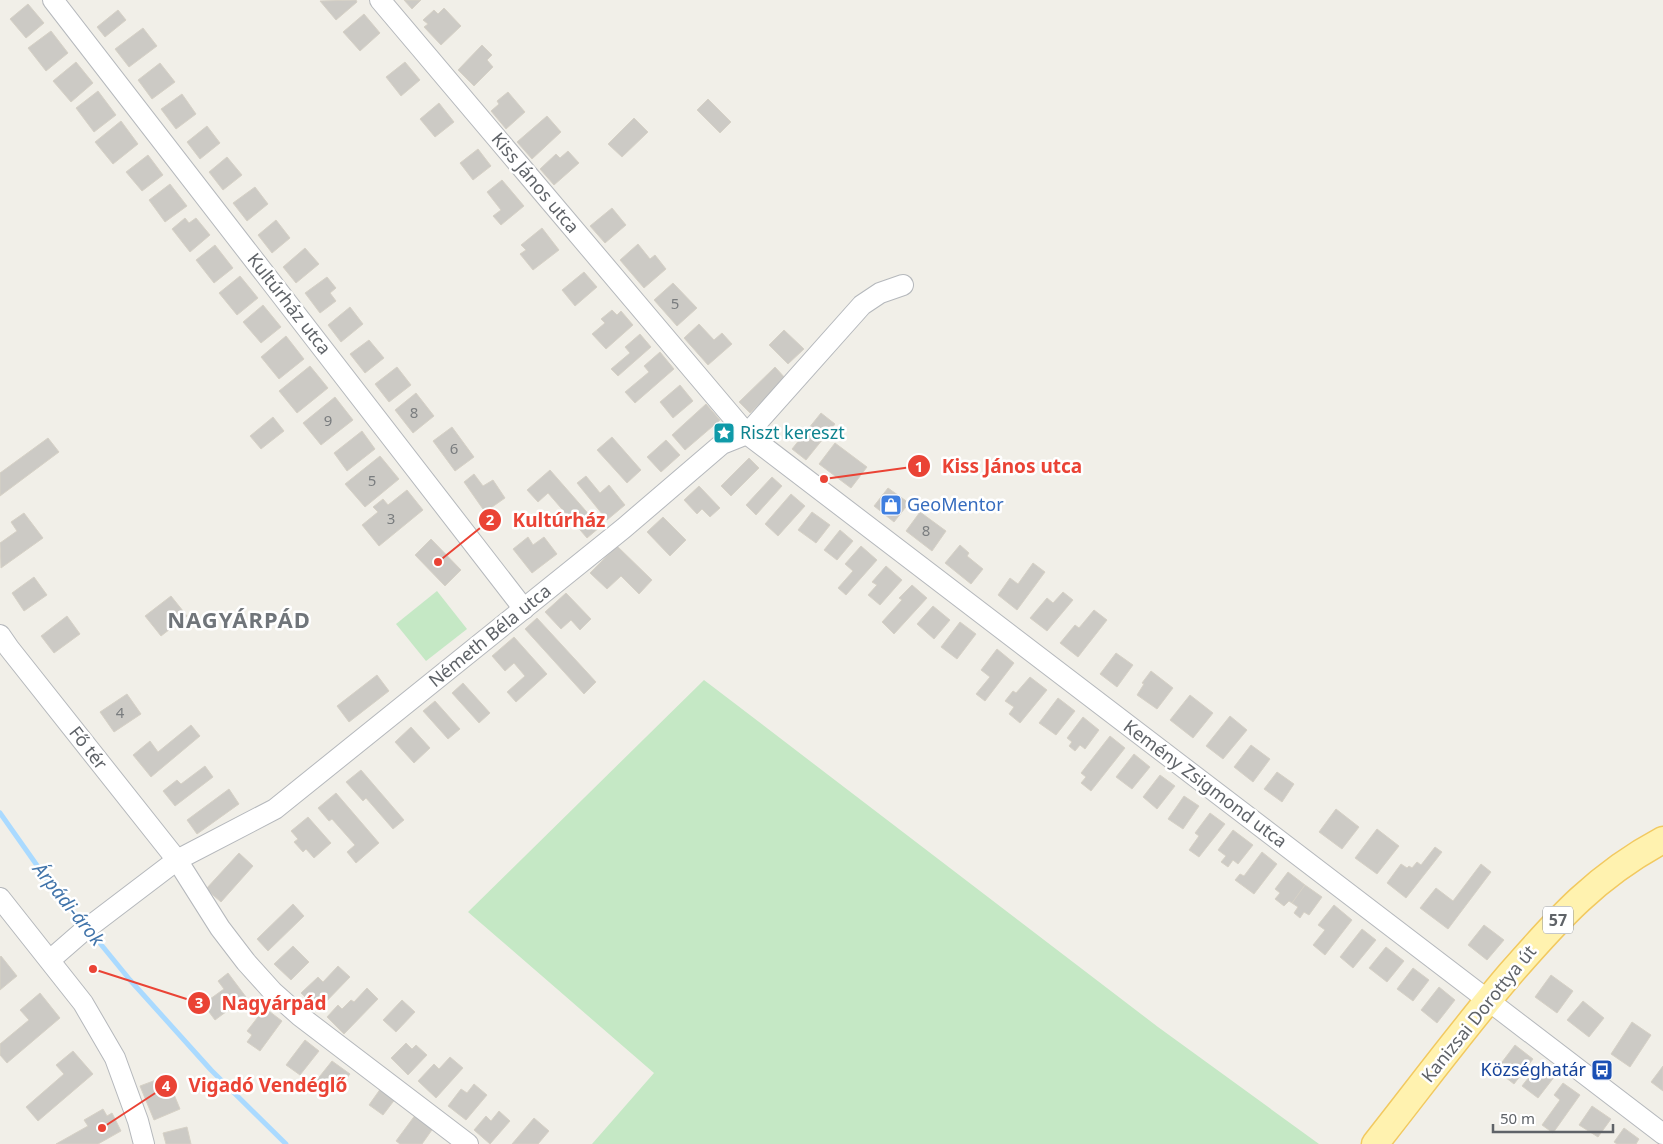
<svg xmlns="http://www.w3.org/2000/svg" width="1663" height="1144" font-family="'Noto Sans',sans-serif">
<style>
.green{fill:#c5e8c5}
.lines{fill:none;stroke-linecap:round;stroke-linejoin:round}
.stream{stroke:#aadaff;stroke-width:5}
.building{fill:#cccac5;stroke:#d6d1c6}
.minor-casing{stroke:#b5b8bc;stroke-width:22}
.major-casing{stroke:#f2c960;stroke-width:29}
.minor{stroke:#fff;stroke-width:20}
.major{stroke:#fff2af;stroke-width:26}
.labels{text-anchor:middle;stroke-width:5;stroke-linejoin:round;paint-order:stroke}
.number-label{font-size:15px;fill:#7a7d7f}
.shield{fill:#fff;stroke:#8f9295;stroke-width:1}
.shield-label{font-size:16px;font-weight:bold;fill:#5f6368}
.street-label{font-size:18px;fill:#5f6368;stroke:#fff}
.culture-label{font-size:18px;fill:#0d838f;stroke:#fff;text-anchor:start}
.shop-label{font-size:18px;fill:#366cbe;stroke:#fff;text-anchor:start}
.transit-label{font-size:18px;fill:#164399;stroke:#fff;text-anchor:end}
.water-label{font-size:19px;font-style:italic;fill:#4174aa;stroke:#fff}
.district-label{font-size:22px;font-weight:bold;letter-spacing:1px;fill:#70757a;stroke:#fff}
.leader{fill:none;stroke:#ea4335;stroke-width:2}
.callout-dot{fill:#ea4335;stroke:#fff;stroke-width:2}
.mark-label{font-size:15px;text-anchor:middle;font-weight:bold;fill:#fff}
.callout-label{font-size:19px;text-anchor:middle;font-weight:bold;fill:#ea4335;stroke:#fff;stroke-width:5;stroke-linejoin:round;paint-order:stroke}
</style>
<rect width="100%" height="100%" fill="#f1efe8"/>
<g class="green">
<polygon points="437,591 467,629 426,661 396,624"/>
<polygon points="704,680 1158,1027 1319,1144 592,1144 654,1073 468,912"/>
</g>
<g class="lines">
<g class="stream">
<polyline points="0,813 48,881 84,924"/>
<polyline points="90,931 130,980 211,1070 286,1144"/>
</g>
</g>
<g class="building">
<polygon points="356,0 357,2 336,20 320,1"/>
<polygon points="404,0 421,0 412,9"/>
<polygon points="28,4 44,23 26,38 10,19"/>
<polygon points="444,8 461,26 441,45 424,27 428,24 423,20 434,10 438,14"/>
<polygon points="118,10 126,20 105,37 97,27"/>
<polygon points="364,14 380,33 360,51 343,32"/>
<polygon points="143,28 157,46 129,67 115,49"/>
<polygon points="51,31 68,53 46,71 28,48"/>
<polygon points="482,45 492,55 487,60 493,67 474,86 458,70"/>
<polygon points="76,62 93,83 71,102 53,81"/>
<polygon points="405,62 420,80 401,96 386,77"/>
<polygon points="160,63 175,82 152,99 138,80"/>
<polygon points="98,91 116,115 94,132 76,108"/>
<polygon points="508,92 525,112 506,129 491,111 499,104 497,101"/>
<polygon points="182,94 196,114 176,129 161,109"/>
<polygon points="708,99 731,122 720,133 697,110"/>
<polygon points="439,103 454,122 435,137 420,119"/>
<polygon points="547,116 561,132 532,159 517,142"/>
<polygon points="634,118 648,132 622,157 608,144"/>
<polygon points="121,121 138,144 113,164 95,142"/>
<polygon points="207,126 220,143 200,159 187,142"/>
<polygon points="478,149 491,166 473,180 460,163"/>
<polygon points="568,151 579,163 554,185 540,169 556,154 560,158"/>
<polygon points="148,155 163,175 142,191 126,172"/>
<polygon points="227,157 242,175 223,190 209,172"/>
<polygon points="502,180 524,206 501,225 493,216 501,210 487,192"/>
<polygon points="170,184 187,206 165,222 149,200"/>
<polygon points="255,187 268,204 247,221 233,203"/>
<polygon points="612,208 626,225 605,243 590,226"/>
<polygon points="185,218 189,223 196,218 210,235 190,252 172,229"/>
<polygon points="276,220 290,238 272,253 258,235"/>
<polygon points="542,228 559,250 533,270 520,254 526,250 521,245"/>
<polygon points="638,244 650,259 655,255 666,269 644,288 620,260"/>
<polygon points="215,245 233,268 214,283 196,260"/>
<polygon points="305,248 319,264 296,283 283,267"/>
<polygon points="584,272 597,287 575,306 562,290"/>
<polygon points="240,276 258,298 237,315 219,293"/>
<polygon points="327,277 336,288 330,293 336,301 320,313 305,293"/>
<polygon points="673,283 697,308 677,326 654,300"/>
<polygon points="263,305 281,327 261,343 243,322"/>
<polygon points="350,307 363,324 341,342 328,325"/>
<polygon points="612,310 617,315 621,311 633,325 606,349 592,334 605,323 601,319"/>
<polygon points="699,324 714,340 722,333 732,344 708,365 684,338"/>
<polygon points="784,330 804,349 788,364 769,345"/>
<polygon points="640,334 651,347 618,376 611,369 630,353 625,347"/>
<polygon points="286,336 304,359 279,379 261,357"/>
<polygon points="369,340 384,358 365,373 350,354"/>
<polygon points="660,352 674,369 635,403 625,392 649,372 644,366"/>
<polygon points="310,366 328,388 297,413 279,391"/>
<polygon points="397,367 411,385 389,402 375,384"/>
<polygon points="775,367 786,379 750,413 739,402"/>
<polygon points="680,385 693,401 673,418 660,402"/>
<polygon points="416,393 434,416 413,433 395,410"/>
<polygon points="335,397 353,420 321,445 303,423"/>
<polygon points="706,404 720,420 685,450 672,435"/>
<polygon points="821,413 835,424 806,460 792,449"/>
<polygon points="273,417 284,431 261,449 250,436"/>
<polygon points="452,427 474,457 455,471 433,441"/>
<polygon points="362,431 375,449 347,471 334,453"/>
<polygon points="612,437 641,470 627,483 597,450"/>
<polygon points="48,438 59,452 0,496 0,473"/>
<polygon points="666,440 680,455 661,472 647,457"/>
<polygon points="835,443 867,467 851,488 819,464"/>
<polygon points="380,456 399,479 365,507 345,484"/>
<polygon points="749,458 759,468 731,496 721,486"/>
<polygon points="550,470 600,527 587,538 548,493 538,502 527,490"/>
<polygon points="474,474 483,486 493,480 505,498 485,512 464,482"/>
<polygon points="586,476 600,493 609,485 625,505 607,520 577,483"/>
<polygon points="772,477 782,486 756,515 746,505"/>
<polygon points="699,486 720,508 710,517 702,509 697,514 684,500"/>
<polygon points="888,488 909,503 894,522 874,506"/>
<polygon points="407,490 423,510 379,546 362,525 378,512 373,507 383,499 388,505"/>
<polygon points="791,494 805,506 778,536 765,524"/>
<polygon points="812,512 830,525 816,543 798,530"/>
<polygon points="920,512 946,531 932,551 906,531"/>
<polygon points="24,513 43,538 1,568 0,543 17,531 11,522"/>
<polygon points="663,517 686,540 670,556 647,532"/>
<polygon points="840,530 853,541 837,560 824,550"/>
<polygon points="528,537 533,545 544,537 557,554 532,573 513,549"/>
<polygon points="431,539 461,570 445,586 415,555"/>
<polygon points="960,545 969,553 967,556 983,569 971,584 945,563"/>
<polygon points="617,546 652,580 639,594 621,576 607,589 590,573"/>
<polygon points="861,546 877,560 846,595 838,588 853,571 845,564"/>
<polygon points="1033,563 1045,572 1017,610 998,595 1010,578 1018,584"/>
<polygon points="886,566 902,580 880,605 868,595 877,585 872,582"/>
<polygon points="34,577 47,595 24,611 12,593"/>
<polygon points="912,585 927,598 894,634 882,622 902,600 899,598"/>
<polygon points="1063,592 1073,600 1047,631 1030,618 1047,598 1053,603"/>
<polygon points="566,593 591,619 580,630 571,620 561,629 545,612"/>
<polygon points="171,596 187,616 161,636 145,616"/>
<polygon points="933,606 950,620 934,639 917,624"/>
<polygon points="1094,610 1107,620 1078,657 1060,643 1075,625 1079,628"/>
<polygon points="67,616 80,634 54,653 41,636"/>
<polygon points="537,618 596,682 584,694 525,629"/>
<polygon points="960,622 976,634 957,659 941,647"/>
<polygon points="514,637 547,674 516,702 507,692 525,676 514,663 505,671 492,656"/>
<polygon points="997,649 1014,663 985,701 976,694 990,677 981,670"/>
<polygon points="1116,653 1133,665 1117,687 1100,674"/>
<polygon points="1151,671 1173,688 1157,709 1137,695 1144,684 1142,683"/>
<polygon points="377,675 389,691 349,722 337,706"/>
<polygon points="1030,677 1047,690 1020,723 1009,714 1014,707 1005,701 1013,691 1016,693"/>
<polygon points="463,683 490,713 479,723 452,693"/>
<polygon points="127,694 141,714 114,732 100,712"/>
<polygon points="1190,695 1213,713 1193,738 1170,720"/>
<polygon points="1058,698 1075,711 1056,735 1039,723"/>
<polygon points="435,701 460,729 448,739 423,711"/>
<polygon points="1230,716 1247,730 1223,759 1206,746"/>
<polygon points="1083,717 1099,730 1085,749 1080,745 1075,751 1069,746 1072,742 1067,738"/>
<polygon points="191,725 200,736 151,777 133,755 150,741 158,752"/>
<polygon points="411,727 430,748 414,763 395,742"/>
<polygon points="1110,736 1125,748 1091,791 1081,783 1086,777 1081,773"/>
<polygon points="1251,745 1270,759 1253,782 1234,767"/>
<polygon points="1134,754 1150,767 1132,789 1116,777"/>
<polygon points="205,766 213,777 175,806 163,791 177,780 181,784"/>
<polygon points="361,770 404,820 393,829 366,798 363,801 346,782"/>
<polygon points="1277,772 1294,784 1282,802 1264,789"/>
<polygon points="1160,775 1175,786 1157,809 1143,797"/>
<polygon points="229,789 239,804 197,834 187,820"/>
<polygon points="336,793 379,843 356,863 347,852 355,845 332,819 329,821 318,808"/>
<polygon points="1184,796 1199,806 1183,829 1168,819"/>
<polygon points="1336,809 1359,827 1342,849 1319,832"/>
<polygon points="1210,813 1225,824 1199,857 1189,850 1199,836 1195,833"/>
<polygon points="308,817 331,843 314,858 306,849 303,852 294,842 298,839 291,831"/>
<polygon points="1377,829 1399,846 1377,874 1355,858"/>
<polygon points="1233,830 1253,845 1238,864 1233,860 1228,867 1221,862 1226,856 1218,850"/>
<polygon points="1435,847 1442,852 1406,898 1387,883 1401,864 1407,868 1409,866 1412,868 1417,862 1421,865"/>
<polygon points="1262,852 1277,864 1254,894 1235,880 1240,874 1244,876"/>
<polygon points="239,853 253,866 221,902 206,889"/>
<polygon points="1481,864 1491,872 1448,929 1420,908 1436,888 1453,901"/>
<polygon points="1288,872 1305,885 1292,903 1289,901 1284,906 1275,899 1280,893 1275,889"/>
<polygon points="1305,885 1322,897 1309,915 1304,912 1300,918 1294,913 1298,907 1292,903"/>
<polygon points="293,904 304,916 268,951 257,939"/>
<polygon points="1334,905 1352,920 1325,955 1313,945 1325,930 1318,925"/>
<polygon points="1484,925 1504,940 1487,960 1468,945"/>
<polygon points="1362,929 1376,940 1353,968 1340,957"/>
<polygon points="293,946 309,962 291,980 274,964"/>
<polygon points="1386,947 1404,961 1387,982 1369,968"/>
<polygon points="1,956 17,976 0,990 0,957"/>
<polygon points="338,966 350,977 318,1010 301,993 318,977 323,982"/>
<polygon points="1413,968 1429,980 1413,1001 1397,989"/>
<polygon points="228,973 246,997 215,1020 203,1004 224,989 218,981"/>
<polygon points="1551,975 1573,991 1557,1013 1535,997"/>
<polygon points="1439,987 1455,1000 1437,1023 1421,1010"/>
<polygon points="367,988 378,999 344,1034 327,1017 338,1005 342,1009 351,1000 354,1002"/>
<polygon points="40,993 60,1018 7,1063 0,1055 0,1044 29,1020 20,1010"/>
<polygon points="402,1000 415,1012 396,1032 383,1020"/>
<polygon points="1583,1001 1604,1018 1589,1037 1567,1020"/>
<polygon points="265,1008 282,1021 260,1051 247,1042 252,1035 247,1031"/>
<polygon points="1632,1022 1651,1035 1630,1067 1611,1054"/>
<polygon points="305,1040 319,1051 300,1075 286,1065"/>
<polygon points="406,1043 412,1049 416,1045 427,1055 408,1075 391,1058"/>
<polygon points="1515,1045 1533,1059 1514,1084 1496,1070"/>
<polygon points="73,1051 93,1074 38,1121 26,1107 64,1074 56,1065"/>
<polygon points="450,1057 463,1068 436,1098 418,1081 434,1064 439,1069"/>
<polygon points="332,1061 350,1074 334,1094 316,1081"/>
<polygon points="1539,1064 1555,1076 1538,1098 1522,1086"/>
<polygon points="1663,1066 1663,1091 1651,1082"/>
<polygon points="156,1080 163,1096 173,1092 180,1109 154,1120 140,1086"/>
<polygon points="1563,1083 1580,1095 1553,1133 1542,1125 1560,1100 1554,1095"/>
<polygon points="474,1084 487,1095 466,1120 448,1106 461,1089 467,1093"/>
<polygon points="381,1088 396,1098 383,1115 369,1105"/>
<polygon points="1592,1106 1611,1119 1598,1137 1579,1125"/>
<polygon points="103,1109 107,1116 112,1113 121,1131 98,1144 56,1144 88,1126 84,1120"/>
<polygon points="499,1111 510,1121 490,1144 474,1130 486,1116 491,1121"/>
<polygon points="416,1114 434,1127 422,1144 400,1144 396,1141"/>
<polygon points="534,1118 549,1131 538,1144 512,1144"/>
<polygon points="187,1127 191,1144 166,1144 163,1133"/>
<polygon points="1624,1128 1639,1139 1636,1144 1617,1144 1614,1142"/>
</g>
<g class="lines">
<g class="minor-casing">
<g id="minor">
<polyline points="53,0 524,609"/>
<polyline points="380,0 747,434 1663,1134"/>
<polyline points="0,635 9,648 177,860 220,928 246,962 273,992 300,1016 468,1144"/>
<polyline points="0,898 83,1003 115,1058 138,1121 144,1144"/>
<polyline points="50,960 81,933 177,860 275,809 624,528 722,444 747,434 862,305 880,293 903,285"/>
</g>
</g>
<g class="major-casing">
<path id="major" d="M1375,1144C1420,1087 1463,1029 1510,974C1558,919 1597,875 1663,840"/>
</g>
<use href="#minor" class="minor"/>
<use href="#major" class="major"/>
</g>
<defs>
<g id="sight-square" transform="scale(1.125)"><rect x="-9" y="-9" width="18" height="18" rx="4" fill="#0f9aa8" stroke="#fff"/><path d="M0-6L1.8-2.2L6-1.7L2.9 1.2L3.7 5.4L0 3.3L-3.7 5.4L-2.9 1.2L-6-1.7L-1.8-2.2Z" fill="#fff"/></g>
<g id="shop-square" transform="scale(1.125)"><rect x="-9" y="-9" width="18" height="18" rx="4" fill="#3f7fe0" stroke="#fff"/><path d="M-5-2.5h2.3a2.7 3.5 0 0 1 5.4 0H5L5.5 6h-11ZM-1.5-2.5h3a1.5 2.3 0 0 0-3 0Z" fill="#fff"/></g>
<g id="bus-square" transform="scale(1.125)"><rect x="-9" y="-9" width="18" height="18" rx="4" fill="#1a4fb4" stroke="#fff"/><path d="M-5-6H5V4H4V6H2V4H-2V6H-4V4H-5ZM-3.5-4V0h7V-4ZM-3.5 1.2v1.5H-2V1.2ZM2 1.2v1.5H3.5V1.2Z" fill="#fff"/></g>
</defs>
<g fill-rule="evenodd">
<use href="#sight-square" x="724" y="433"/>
<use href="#shop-square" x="891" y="505"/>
<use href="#bus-square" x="1602" y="1070"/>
</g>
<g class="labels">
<g class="number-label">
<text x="675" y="309">5</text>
<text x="414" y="418">8</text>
<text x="328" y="426">9</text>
<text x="454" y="454">6</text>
<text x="372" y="486">5</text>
<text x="391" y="524">3</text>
<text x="926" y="536">8</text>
<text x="120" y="718">4</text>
</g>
<rect class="shield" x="1543" y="906.5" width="30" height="27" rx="4"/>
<g class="shield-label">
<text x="1558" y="926">57</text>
</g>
<g class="street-label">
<text transform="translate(535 183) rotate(50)" y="6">Kiss János utca</text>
<text transform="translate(289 304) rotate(52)" y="6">Kultúrház utca</text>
<text transform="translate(490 636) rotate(-39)" y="6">Németh Béla utca</text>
<text transform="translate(88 748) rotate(52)" y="6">Fő tér</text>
<text transform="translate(1205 784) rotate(37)" y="6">Kemény Zsigmond utca</text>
<text transform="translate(1479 1014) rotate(-51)" y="6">Kanizsai Dorottya út</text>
</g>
<g class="culture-label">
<text x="740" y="439">Riszt kereszt</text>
</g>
<g class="shop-label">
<text x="907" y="511">GeoMentor</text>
</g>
<g class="transit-label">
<text x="1586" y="1076">Községhatár</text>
</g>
<g class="water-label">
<text transform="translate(69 904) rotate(51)" y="7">Árpádi-árok</text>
</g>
<g class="district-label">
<text x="239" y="628">NAGYÁRPÁD</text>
</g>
</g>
<path class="leader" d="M824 479L919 466M438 562L490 520M93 969L199 1003M102 1128L166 1086"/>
<g class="callout-dot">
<circle cx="824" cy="479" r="5"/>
<circle cx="438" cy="562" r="5"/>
<circle cx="93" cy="969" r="5"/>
<circle cx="102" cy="1128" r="5"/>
<circle cx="919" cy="466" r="12"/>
<circle cx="490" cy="520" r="12"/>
<circle cx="199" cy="1003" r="12"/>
<circle cx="166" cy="1086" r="12"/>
</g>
<g class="mark-label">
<text x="919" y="472">1</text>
<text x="490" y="525">2</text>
<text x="199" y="1008">3</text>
<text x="166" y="1091">4</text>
</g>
<g class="callout-label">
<text x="1012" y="473">Kiss János utca</text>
<text x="559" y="527">Kultúrház</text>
<text x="274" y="1010">Nagyárpád</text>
<text x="268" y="1092">Vigadó Vendéglő</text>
</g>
<path d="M1493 1124v8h120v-8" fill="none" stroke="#5f6368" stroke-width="2.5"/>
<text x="1500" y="1124" font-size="15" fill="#5f6368" stroke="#ffffff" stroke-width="4" paint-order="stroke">50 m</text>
</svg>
